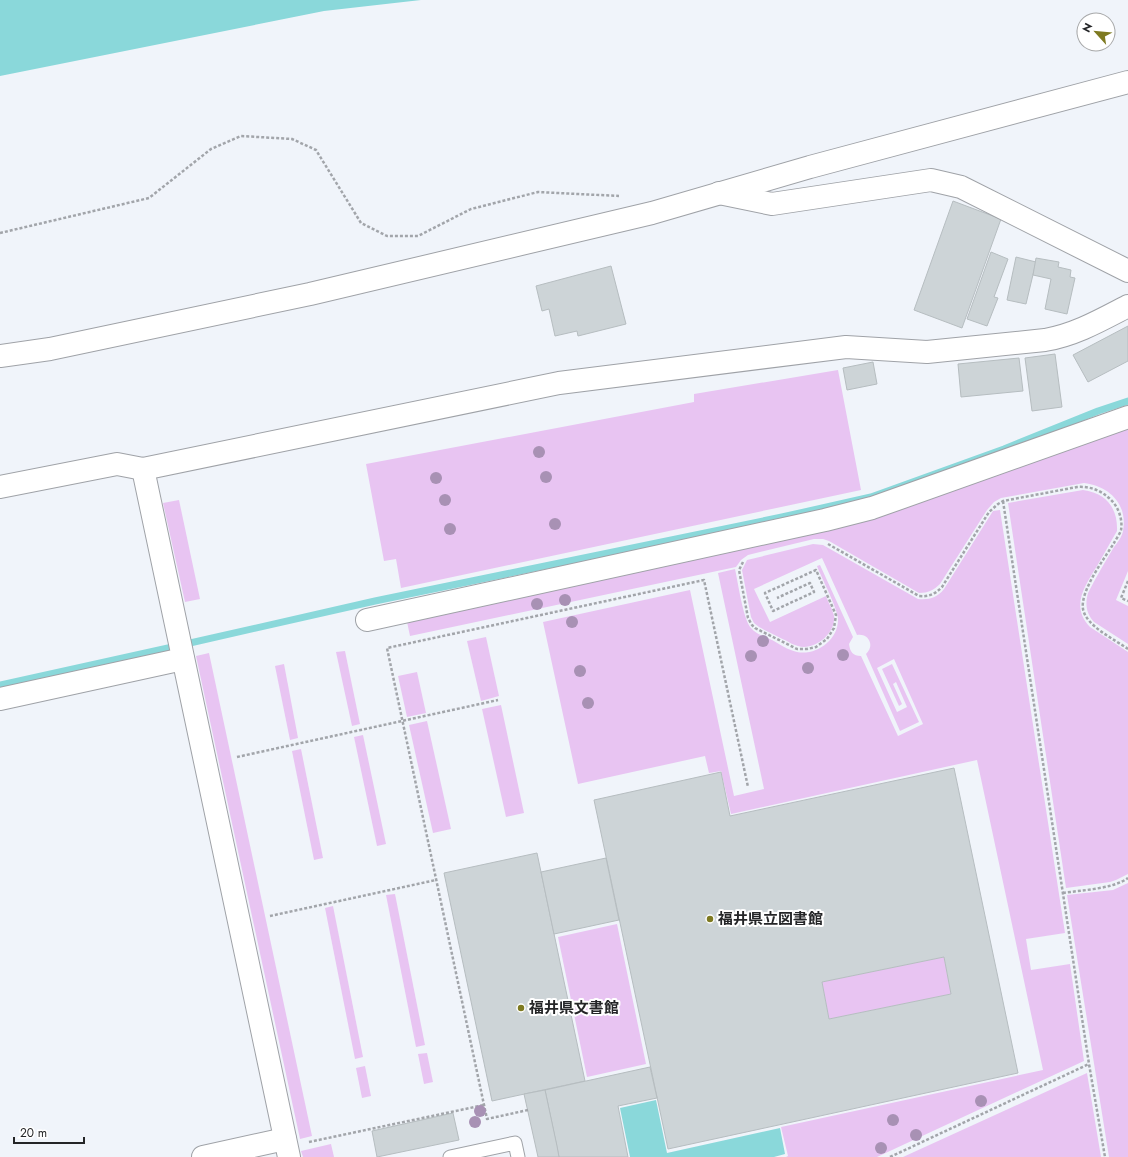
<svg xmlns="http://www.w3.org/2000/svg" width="1128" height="1157" font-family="Jost,'Noto Sans JP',sans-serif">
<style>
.green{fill:#e8c4f2}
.water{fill:#8ad8da}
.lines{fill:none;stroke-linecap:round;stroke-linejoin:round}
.stream{stroke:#8ad8da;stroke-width:7}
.building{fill:#cdd4d7;stroke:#b6bdc0;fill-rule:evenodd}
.lane-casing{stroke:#9fa2a7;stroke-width:15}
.street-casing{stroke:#9fa2a7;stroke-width:24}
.secondary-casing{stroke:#9fa2a7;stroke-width:24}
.path{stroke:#a2a5aa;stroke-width:2.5;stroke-dasharray:3 2;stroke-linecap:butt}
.lane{stroke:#fff;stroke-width:13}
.street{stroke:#fff;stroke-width:22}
.secondary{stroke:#fff;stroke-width:22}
.tree{fill:#a891b4}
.poi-dot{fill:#7e7a21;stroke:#fff;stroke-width:1.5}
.labels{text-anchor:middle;stroke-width:4;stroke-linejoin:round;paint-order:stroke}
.poi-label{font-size:15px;font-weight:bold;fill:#242527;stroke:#fff;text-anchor:start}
</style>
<rect width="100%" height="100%" fill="#f0f4fa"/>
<g class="green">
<polygon points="838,370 861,490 401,588 396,559 384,561 366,464 694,402 694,394"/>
<path d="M1128,428V571L1116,600L1128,606V644L1094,622C1086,613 1085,604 1088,593C1096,577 1105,562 1114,547C1117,543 1122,537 1123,531C1128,504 1109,486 1084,483L1001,498L994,502L987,510L940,584C934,590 928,593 919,593L829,541L823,539H814L748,555L741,560L736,567L410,636L406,617L875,517Z"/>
<path d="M1083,490C1106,493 1118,508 1117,531C1110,543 1104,554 1097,566C1085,586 1070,606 1090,627L1128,652V874L1116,880L1110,882L1066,888L1008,503Z"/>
<polygon points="179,500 200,599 185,602 163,503"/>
<path d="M1000,510L1065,933L1026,939L1031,970L1070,964L1084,1061L877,1157H786L788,1156L781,1127L1043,1070L977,760L731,814L721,771L709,773L705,756L578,784L543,622L690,590L734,796L764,789L718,573L735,569C738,582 743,619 751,628C756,634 765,637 772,640C779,644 788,650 797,652C816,656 838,640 838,620C839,611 821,577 817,566L820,565L853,637L849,644C850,652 853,656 861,656L898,736L923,724L894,659L877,668L897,712L907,707L896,682L893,684L902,704L899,706L882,669L892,664L919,722L900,731L866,654C875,646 869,633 857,635L822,558L754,589L770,622L826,596C828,602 833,610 834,616C836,634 814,651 798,646C794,645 790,643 787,641C777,636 768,632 759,627L754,623L751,617L742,570L747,560L813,544L823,545L918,599C929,600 937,598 944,589L993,511Z"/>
<polygon points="486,637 499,696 481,701 467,641"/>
<polygon points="345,651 360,724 352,726 336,652"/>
<polygon points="209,653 312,1136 300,1139 196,656"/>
<polygon points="284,664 298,738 290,740 275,666"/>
<polygon points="417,672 426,713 407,717 398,676"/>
<polygon points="501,705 524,813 506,817 482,709"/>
<polygon points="427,721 451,829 433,833 409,725"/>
<polygon points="363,735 386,844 377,846 354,737"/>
<polygon points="301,749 323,858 314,860 292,751"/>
<polygon points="1128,883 1128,1157 1109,1157 1067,895 1113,890"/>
<polygon points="395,894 425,1045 416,1047 386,895"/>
<polygon points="333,906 363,1057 355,1059 325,908"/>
<polygon points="617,924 646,1064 587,1077 558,937"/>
<polygon points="944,957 951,994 829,1019 822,982"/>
<polygon points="427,1053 433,1082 424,1084 418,1054"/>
<polygon points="365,1066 371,1096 362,1098 356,1068"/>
<polygon points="1087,1073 1101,1157 903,1157"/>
<polygon points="331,1144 334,1157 303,1157 301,1151"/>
</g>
<g class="water">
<polygon points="0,0 421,0 324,11 0,76"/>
<polygon points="656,1100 667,1153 780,1128 785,1154 774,1157 630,1157 620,1108"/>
</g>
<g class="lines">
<polyline class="stream" points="0,685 168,648 375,601 782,517 871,497 1004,449 1098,411 1128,401"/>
</g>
<g class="building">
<polygon points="953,201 1001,219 962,328 914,310"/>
<polygon points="991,252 1008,259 994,297 998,298 987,326 967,319"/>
<polygon points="1016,257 1036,262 1026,304 1007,300"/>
<polygon points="1036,258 1059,262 1058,267 1071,270 1070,277 1075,278 1067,314 1045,309 1051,279 1033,275"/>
<polygon points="611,266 626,324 578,336 577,331 555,336 549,309 542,311 536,286"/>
<polygon points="1128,326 1128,361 1088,382 1073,355"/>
<polygon points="1055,354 1062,407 1032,411 1025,358"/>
<polygon points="1019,358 1023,391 961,397 958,364"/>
<polygon points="873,362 877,384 847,390 843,368"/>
<path d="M954,768L1018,1073L668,1149L594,800L721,772L730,816ZM944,957L951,994L829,1019L822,982Z"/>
<polygon points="537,853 585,1081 492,1101 444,873"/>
<polygon points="606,858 619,920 554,934 541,872"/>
<polygon points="650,1067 657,1098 618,1106 628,1157 559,1157 545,1090"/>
<polygon points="545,1090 557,1146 559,1157 538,1157 524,1094"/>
<polygon points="453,1113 459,1140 377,1157 372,1131"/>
</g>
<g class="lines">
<g class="lane-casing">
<polyline id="lane" points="450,1157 515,1143 518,1157"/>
</g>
<g class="street-casing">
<g id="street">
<polyline points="719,193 772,204 931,180 961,187 1128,271"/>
<polyline points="143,469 289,1157"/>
<path d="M0,487L117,464L143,469L559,383L846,347L927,352L1045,340C1075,335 1101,320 1128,306"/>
<polyline points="367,620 825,520 872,508 1128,417"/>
<polyline points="0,699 183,659"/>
<polyline points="203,1157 285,1139"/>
</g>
</g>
<g class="secondary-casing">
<polyline id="secondary" points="0,356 50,349 310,294 652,213 810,167 1128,82"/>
</g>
<g class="path">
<polyline points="0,233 149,198 211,149 241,136 292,139 316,150 361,223 387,236 418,236 471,209 538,192 619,196"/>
<polyline points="1003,501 1089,1064 1105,1157"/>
<path d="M828,544L919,596C929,597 935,594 942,587L989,512L998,504L1003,501L1077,487C1089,486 1101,490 1110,499C1118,506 1123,519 1121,530C1120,534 1116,539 1114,543C1104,559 1080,591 1083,609C1086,626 1114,639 1128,649"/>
<polyline points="743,562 739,570 748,618 752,625 755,628 797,649 807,649 816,647 827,639 834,628 836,615 816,570 765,593 773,611 814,592 810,583 777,598"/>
<polyline points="1128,581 1121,598 1128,601"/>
<polyline points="237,757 498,700"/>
<path d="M1063,893C1082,890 1113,889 1128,878"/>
<polyline points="270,916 436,880"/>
<polyline points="528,1110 487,1119 387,648 704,580 748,787"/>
<polyline points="309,1142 484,1105"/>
<polyline points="890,1157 1089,1064"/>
</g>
<use href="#lane" class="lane"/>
<use href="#street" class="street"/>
<use href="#secondary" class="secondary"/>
</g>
<g class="tree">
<circle cx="539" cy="452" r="6"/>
<circle cx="546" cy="477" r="6"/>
<circle cx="436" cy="478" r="6"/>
<circle cx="445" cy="500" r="6"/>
<circle cx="555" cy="524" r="6"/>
<circle cx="450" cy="529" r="6"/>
<circle cx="565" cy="600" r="6"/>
<circle cx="537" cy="604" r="6"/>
<circle cx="572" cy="622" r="6"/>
<circle cx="763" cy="641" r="6"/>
<circle cx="843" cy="655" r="6"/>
<circle cx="751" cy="656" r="6"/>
<circle cx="808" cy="668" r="6"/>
<circle cx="580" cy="671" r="6"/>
<circle cx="588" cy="703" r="6"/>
<circle cx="981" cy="1101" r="6"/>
<circle cx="480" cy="1111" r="6"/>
<circle cx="893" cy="1120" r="6"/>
<circle cx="475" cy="1122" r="6"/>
<circle cx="916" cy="1135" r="6"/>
<circle cx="881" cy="1148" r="6"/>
</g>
<g class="poi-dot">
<circle cx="710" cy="919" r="4"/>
<circle cx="521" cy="1008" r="4"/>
</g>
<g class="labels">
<g class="poi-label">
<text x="718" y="924">福井県立図書館</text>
<text x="529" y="1013">福井県文書館</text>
</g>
</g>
<g transform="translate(1096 32) rotate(297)"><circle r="19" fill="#ffffff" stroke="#a7a8a9"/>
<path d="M0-3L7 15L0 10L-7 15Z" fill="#7e7a21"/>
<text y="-6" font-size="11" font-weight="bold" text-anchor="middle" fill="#242527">N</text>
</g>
<path d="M14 1137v6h70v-6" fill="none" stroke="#242527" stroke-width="2"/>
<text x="20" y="1137" font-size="12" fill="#242527" stroke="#ffffff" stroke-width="3" paint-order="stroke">20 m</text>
</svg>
